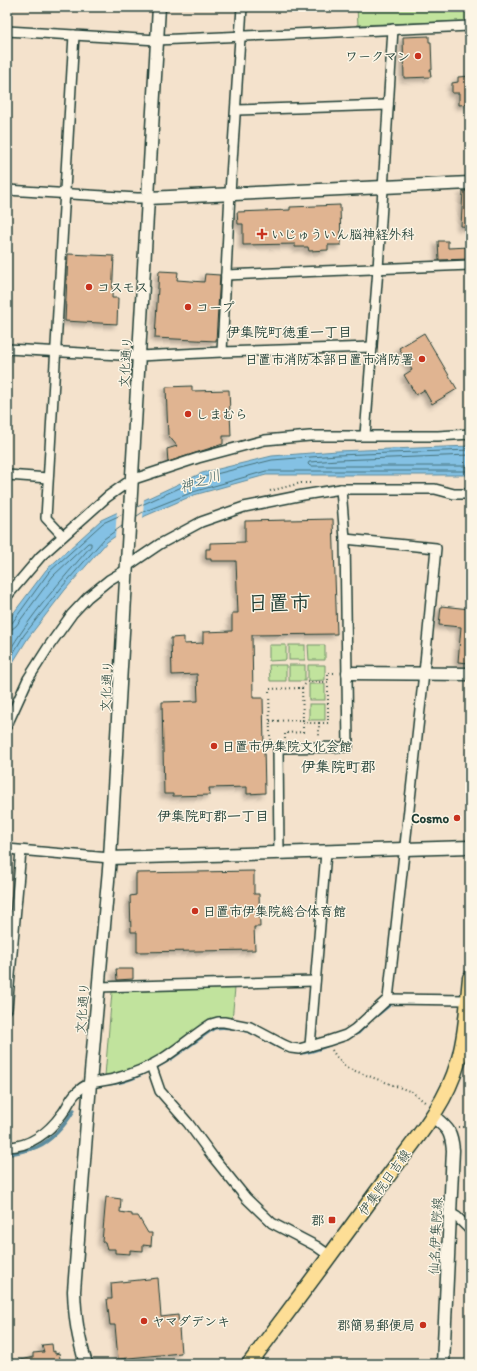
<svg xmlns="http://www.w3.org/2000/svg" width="477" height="1371" font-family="Itim,'Klee One',sans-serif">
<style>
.green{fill:#c1e39d;stroke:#709068}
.water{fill:#84c1e4;stroke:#5c8c9e}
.pier{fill:#f4e2cc}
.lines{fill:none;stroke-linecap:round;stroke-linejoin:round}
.shore{stroke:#47727a;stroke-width:1}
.stream{stroke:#5c8c9e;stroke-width:3.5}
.building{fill:#e0b491;stroke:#1f3d34;filter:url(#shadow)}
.street-casing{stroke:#1f3d34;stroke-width:12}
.secondary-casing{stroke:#1f3d34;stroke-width:15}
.primary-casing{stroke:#1f3d34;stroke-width:17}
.path{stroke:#1f3d34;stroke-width:2;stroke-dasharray:1 3;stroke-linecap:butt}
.street{stroke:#fcf5e5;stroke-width:9}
.secondary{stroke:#fcf5e5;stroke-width:12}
.primary{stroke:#fdde96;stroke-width:14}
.poi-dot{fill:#c8321e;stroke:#fcf5e5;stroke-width:1.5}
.labels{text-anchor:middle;stroke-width:3;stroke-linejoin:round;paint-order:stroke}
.poi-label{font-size:13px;font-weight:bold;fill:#1f3d34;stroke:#fcf5e5;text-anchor:start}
.street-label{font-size:13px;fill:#1f3d34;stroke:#fcf5e5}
.neighbourhood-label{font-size:14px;font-weight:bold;fill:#1f3d34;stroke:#fcf5e5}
.water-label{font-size:14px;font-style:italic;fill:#385e60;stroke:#fcf5e5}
.quarter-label{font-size:15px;font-weight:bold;fill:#1f3d34;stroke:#fcf5e5}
.town-label{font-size:21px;font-weight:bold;fill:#1f3d34;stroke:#fcf5e5}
</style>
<defs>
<filter id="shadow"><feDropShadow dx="-3.5" dy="3.5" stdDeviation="2" flood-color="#0004"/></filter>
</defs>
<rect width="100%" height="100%" fill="#f4e2cc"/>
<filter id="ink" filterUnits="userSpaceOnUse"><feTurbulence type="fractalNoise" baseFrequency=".025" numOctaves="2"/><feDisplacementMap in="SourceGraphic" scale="8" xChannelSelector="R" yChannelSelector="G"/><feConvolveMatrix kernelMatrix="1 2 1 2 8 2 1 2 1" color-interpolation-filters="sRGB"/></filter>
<g filter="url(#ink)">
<g class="green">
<polygon points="357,7 470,7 470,21 358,25"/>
<polygon points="269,645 286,645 286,660 269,661"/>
<rect x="289" y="645" width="16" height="15"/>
<polygon points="308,645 325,645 325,660 309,660"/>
<polygon points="269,665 286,665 286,681 270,681"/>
<rect x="289" y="665" width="16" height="16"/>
<polygon points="308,665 325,665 325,680 308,681"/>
<rect x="309" y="684" width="16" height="16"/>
<rect x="309" y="704" width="16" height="16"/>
<path d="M235,988L232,1021L218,1019C184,1041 147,1071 105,1076L112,992Z"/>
</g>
<polygon class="water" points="470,446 470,475 266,475 194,495 145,516 107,542 65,590 28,638 7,672 7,623 12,615 46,570 101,520 202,473 272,456 337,451"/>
<polygon class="pier" points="144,497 143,519 115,538 117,510"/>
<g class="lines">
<g class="shore">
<polyline points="470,455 338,460 309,462 308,464 310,466 470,466"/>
<polyline points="137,507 204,477 272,460 337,455 470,450"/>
<polyline points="137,516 143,512 193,492 266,471 470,471"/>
<polyline points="7,625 12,623 49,572 103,523 123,514"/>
<path d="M7,630L12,629L16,626L53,576L88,543H91V546C61,581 30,615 7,655"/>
<polyline points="7,664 24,635 62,587 104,539 122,526"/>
</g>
<g class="stream">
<polyline points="376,1016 392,1003 395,1003"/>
<polyline points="351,1036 358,1033 368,1023"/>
<path d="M269,1042C296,1057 301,1055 329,1045"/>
<path d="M153,1069L169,1060L214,1028C227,1026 242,1029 255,1034"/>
<path d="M106,1084C119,1084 130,1080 142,1074"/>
<path d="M7,1155C17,1152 28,1151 37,1147C54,1139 65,1125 74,1110"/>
</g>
</g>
<g class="building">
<polygon points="429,36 429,42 431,42 432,69 430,69 431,77 404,78 403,37"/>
<polygon points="470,76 470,104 459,105 459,93 452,93 452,83 458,82 458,77"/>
<polygon points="463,191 470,191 470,227 461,226"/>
<polygon points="340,205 341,245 328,245 328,250 309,251 308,247 295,247 295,244 243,245 243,224 238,224 237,212 290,210 290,207"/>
<polygon points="438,241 448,241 448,248 470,247 470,259 439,260"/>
<polygon points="68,254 114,256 112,298 118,298 117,324 65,321"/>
<polygon points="159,271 178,272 177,280 204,282 205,274 220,275 216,341 155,338"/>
<polygon points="424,333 457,389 432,404 424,390 416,395 404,375 412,370 399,348"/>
<polygon points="192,386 192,391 229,390 231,436 223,436 223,444 168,462 167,449 177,446 168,435 166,387"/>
<polygon points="333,519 337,634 252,635 253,698 263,698 265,793 247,794 247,787 209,788 210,795 173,796 173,794 164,794 162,702 198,701 197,674 172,675 171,638 184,637 184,644 203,643 203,632 232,631 232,613 238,613 236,561 211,561 211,559 206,559 206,549 210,549 210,543 245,542 245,521"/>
<polygon points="441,606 470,609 470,663 458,662 461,627 439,625"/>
<polygon points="254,871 254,894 259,894 260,927 254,927 255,950 137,952 137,932 131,932 130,896 136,895 136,873"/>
<polygon points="116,969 133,969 133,979 117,980"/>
<polygon points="106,1197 121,1199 120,1212 132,1214 132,1216 138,1216 148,1233 152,1233 151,1246 143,1245 143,1251 130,1250 130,1254 115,1253 115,1249 107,1249 105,1242 102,1242"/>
<polygon points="158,1278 161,1317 178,1315 181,1353 118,1359 115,1325 110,1325 107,1299 112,1299 111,1283"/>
<polygon points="52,1344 53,1352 55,1351 55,1354 59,1353 61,1364 17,1364 17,1361 33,1357 33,1353 44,1352 42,1345"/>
</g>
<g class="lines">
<g class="street-casing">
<g id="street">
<polyline points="7,31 157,40 470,26"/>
<polyline points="237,110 388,105"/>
<polyline points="7,190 137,198 148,198"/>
<polyline points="226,275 470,265"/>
<polyline points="7,349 139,356 222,352 372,347"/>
<polyline points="222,352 230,193 242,7"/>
<polyline points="365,435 378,269 393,29"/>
<polyline points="7,475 48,478"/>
<polyline points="63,536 46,518 74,35"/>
<polyline points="345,539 436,548 424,673 388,999"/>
<polyline points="126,567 160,544 201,522 244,507 303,495 341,489 435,489 454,494 470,494"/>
<polyline points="7,596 41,556 107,497 131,480 198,458 265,440 310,436 438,436 470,434"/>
<polyline points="7,725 28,679 49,646 72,614 88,597 109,580 126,570"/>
<polyline points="7,849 110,858"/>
<polyline points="279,854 278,748 348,747 345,539 341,489"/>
<polyline points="98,987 315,981"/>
<polyline points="7,1009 21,851"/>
<polyline points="310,1046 326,852"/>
<polyline points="151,1065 160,1091 188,1123 213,1157 246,1198 272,1223 316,1246 330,1256"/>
<path d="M7,1147C30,1147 49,1132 62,1114C67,1108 70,1099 75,1094C89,1079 101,1083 117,1078C132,1074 149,1067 162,1059C179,1048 194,1035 211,1024L218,1022H224L250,1027L284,1045L291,1048L299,1049L328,1041L346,1035L355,1029L388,999L468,1000"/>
<polyline points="450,1213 457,1217 470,1230"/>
</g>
</g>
<g class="secondary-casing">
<g id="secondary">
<polyline points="148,198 470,183"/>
<polyline points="348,673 470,674"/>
<polyline points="110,858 470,847"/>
<path d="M433,1116C448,1129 451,1130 453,1150L443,1364"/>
<path d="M86,1364C78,1337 75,1319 74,1291L90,1083L110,858L159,7"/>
</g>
</g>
<g class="primary-casing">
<path id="primary" d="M249,1364C295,1303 341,1241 386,1179C413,1142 445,1108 458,1062C466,1035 467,1006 470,978"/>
</g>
<g class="path">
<polyline points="270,491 301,483 311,483"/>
<polyline points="302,688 307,682 328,682"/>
<polyline points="303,720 308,723 319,723 319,738"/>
<polyline points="270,721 303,720 302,688 269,689 270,734 270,740 271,741"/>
<polyline points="319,723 328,723 328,673 337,673"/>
<polyline points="285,739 285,733 303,732 303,720"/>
<polyline points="332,1050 337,1058 347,1068 412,1092 426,1103"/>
<polyline points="459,1127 470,1127"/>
</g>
<use href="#street" class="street"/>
<use href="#secondary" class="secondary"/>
<use href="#primary" class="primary"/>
</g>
</g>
<g class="poi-dot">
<circle cx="418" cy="56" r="4"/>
<path d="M260 228h4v4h4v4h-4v4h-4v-4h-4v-4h4z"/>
<circle cx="89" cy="287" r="4"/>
<circle cx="188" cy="307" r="4"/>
<circle cx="422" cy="359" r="4"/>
<circle cx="188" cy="414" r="4"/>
<circle cx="214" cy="746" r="4"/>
<circle cx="457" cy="818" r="4"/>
<circle cx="195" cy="911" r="4"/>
<rect x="328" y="1216" width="8" height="8" rx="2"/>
<circle cx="144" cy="1321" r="4"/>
<circle cx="423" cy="1325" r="4"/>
</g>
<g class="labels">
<g class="poi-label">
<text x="410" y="61" text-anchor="end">ワークマン</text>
<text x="271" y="239">いじゅういん脳神経外科</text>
<text x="97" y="292">コスモス</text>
<text x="196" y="312">コープ</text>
<text x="414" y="364" text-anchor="end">日置市消防本部日置市消防署</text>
<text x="196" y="419">しまむら</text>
<text x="222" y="751">日置市伊集院文化会館</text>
<text x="449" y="823" text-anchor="end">Cosmo</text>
<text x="203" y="916">日置市伊集院総合体育館</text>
<text x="324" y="1225" text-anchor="end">郡</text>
<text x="152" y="1326">ヤマダデンキ</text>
<text x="415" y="1330" text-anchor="end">郡簡易郵便局</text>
</g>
<g class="street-label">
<text transform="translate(125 362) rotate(-86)" y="5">文化通り</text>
<text transform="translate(106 686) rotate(-87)" y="5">文化通り</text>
<text transform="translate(82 1008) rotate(-85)" y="5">文化通り</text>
<text transform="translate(384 1182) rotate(-54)" y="5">伊集院日吉線</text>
<text transform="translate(435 1236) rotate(-87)" y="5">仙名伊集院線</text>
</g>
<g class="neighbourhood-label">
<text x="289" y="337">伊集院町徳重一丁目</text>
<text x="213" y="821">伊集院町郡一丁目</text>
</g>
<g class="water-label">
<text transform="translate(200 481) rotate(-18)" y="5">神之川</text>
</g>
<g class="quarter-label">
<text x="338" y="772">伊集院町郡</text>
</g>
<g class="town-label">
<text x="279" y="610">日置市</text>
</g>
</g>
<rect width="477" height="1371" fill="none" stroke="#fcf5e5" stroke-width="24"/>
<rect x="12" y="12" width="453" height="1347" fill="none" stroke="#1f3d34" stroke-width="1.5" filter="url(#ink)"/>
</svg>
